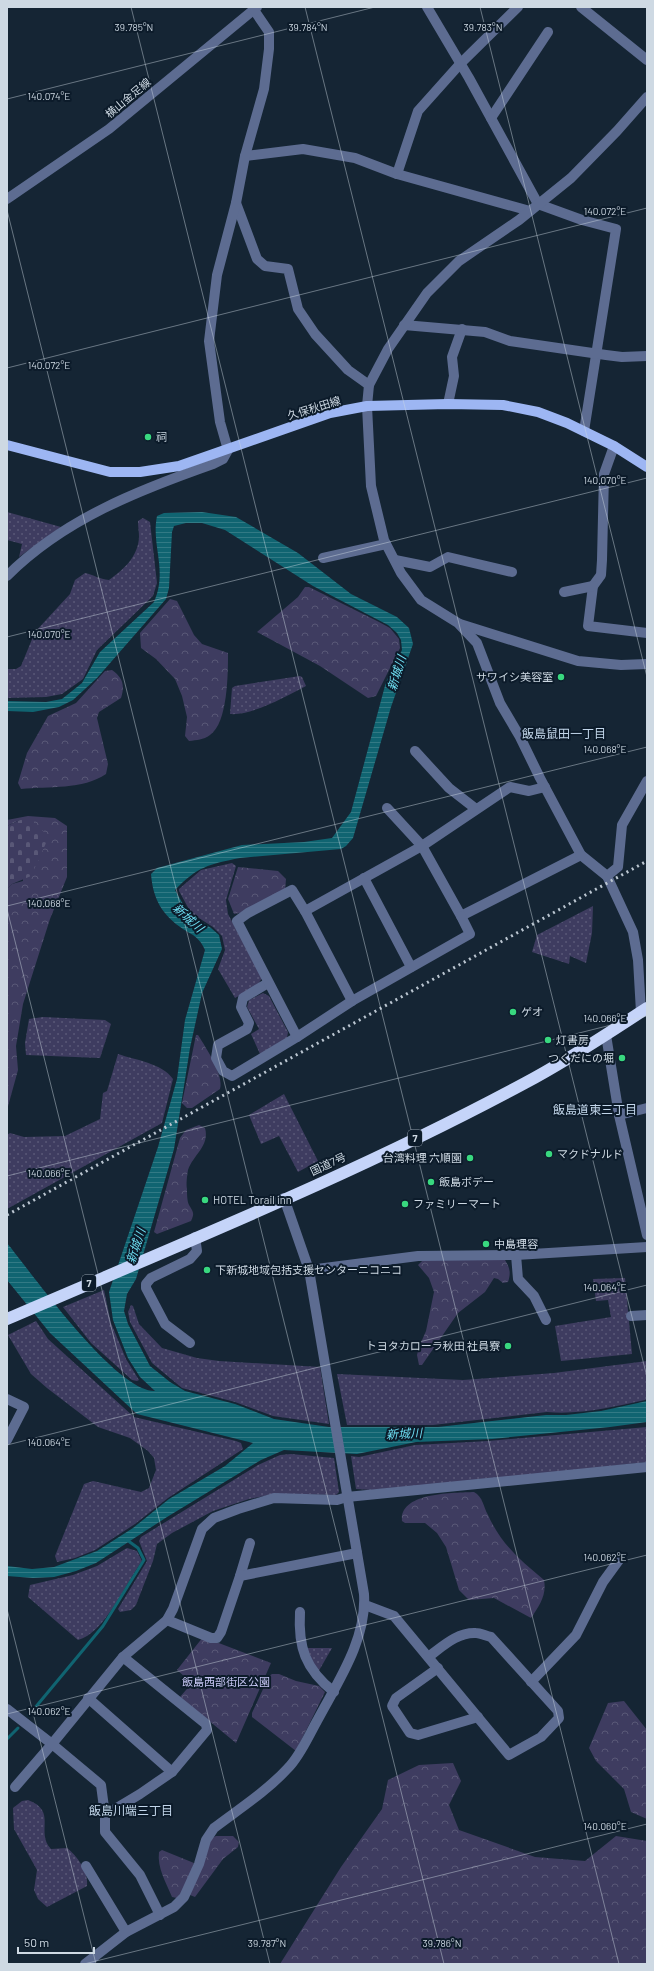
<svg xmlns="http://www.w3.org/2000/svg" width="654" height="1971" font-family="Barlow,'Noto Sans JP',sans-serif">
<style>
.grass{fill:url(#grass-dots)}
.forest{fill:url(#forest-crowns)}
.cemetery{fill:url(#cemetery-stones)}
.water{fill:url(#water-rules)}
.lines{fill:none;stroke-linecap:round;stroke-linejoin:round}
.stream{stroke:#106471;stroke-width:3}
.minor{stroke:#5d6c91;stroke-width:10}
.major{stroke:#9db6f3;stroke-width:10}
.highway{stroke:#c5d4f9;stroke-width:12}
.rail{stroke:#bbc6d1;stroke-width:3;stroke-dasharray:2 4;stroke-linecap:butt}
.ticks{fill:none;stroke:#ced9e3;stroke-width:1;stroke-opacity:0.45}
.poi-dot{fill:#39d87f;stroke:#0c1b2a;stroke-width:1.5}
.labels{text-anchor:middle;stroke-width:4;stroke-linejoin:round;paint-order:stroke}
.shield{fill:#0c1b2a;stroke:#94a0ac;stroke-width:1}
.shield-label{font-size:10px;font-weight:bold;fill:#ced9e3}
.street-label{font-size:11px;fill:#ced9e3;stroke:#0c1b2a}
.poi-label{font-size:11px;fill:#ced9e3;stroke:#0c1b2a;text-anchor:start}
.park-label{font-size:11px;fill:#c8c7f5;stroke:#0c1b2a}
.water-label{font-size:12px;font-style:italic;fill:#6dddf1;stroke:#0c1b2a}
.neighbourhood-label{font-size:12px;fill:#c2d6ea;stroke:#0c1b2a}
.ticks-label{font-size:10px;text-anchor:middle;fill:#ced9e3;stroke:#0c1b2a;stroke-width:4;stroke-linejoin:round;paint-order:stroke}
</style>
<defs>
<pattern id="grass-dots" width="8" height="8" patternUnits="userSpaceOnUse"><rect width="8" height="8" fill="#3e3c60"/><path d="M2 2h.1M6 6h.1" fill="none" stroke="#595877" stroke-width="1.8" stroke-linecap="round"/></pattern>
<pattern id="forest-crowns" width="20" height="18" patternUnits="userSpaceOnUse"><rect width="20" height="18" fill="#3e3c60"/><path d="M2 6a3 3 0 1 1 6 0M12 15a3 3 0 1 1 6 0" fill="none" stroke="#595877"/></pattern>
<pattern id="cemetery-stones" width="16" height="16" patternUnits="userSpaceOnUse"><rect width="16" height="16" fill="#3e3c60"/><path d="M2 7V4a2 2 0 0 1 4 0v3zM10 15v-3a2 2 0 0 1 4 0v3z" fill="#595877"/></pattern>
<pattern id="water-rules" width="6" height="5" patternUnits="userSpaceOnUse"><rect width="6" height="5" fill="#106471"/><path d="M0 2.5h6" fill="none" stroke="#327a85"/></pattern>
</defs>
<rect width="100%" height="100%" fill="#152534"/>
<g class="grass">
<polygon points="7,512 61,527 19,557 22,544 7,540"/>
<path d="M143,518L150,522L157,583L153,596L97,650L83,679L62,694L46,697L7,698V669H16L21,666L35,632L70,594L75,580L85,573C94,575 99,579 109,580C124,569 138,557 139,537C139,532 138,527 138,521Z"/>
<path d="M300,676L302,677L306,686C287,696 251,716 230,714L232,688L235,686Z"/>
<polygon points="232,863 236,866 226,900 228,914 262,978 257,986 235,998 218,969 225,950 222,936 213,927 191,913 179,891 179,889 201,870"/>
<polygon points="593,906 592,933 586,963 570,956 569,964 532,952 537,935"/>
<polygon points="263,993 269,996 288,1032 287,1038 260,1054 251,1034 259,1029 247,1007 249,1000"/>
<polygon points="43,1017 105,1020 111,1024 100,1058 26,1055 25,1043 29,1019"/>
<path d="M118,1054C135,1060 162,1063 173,1079L162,1123L7,1209V1135L10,1133L24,1137L65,1136L100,1119L103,1093L107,1091Z"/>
<polygon points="284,1094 318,1161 298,1172 279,1136 261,1144 249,1115"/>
<polygon points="625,1278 632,1354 561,1361 555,1326 611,1317 608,1300 596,1301 593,1279"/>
<polygon points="104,1290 111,1323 126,1359 139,1380 137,1381 132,1380 91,1343 63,1307"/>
<polygon points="131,1305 133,1306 139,1324 162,1348 197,1358 219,1361 320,1367 329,1424 273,1416 235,1402 182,1388 152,1363 130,1322 128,1312"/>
<polygon points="36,1321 48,1339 134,1417 236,1441 241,1443 243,1449 168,1498 135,1524 95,1550 75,1558 57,1562 55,1556 84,1484 93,1481 141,1492 149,1488 156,1470 154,1458 148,1451 130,1438 98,1427 47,1388 31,1374 8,1335"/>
<path d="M647,1361V1399L645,1400C613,1407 580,1415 547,1412L433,1425H347L337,1374L463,1380L554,1373Z"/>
<polygon points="647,1427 647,1462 519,1477 371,1490 356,1489 351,1456 359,1457 415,1445 488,1441"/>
<polygon points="291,1454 334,1458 339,1492 336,1495 275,1494 249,1499 213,1511 172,1533 157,1544 153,1561 136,1605 131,1610 120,1612 118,1609 147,1561 139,1541 141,1537 258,1465 280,1455"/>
<path d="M127,1548L137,1551L142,1561C126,1583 104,1634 78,1640L28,1597L30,1585L73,1575L97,1566Z"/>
<polygon points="305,1648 332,1648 317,1674"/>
<path d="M28,1800C58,1811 35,1832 51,1849L67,1848C77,1856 89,1872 87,1886L47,1907L38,1899L34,1890L37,1870L14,1829L13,1808L22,1801Z"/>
</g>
<g class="forest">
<polygon points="305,587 309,587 379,622 390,628 399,639 400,648 376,696 368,698 320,666 257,632 298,597"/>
<path d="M170,599L177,601L194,635L202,644L228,653C228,673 228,723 210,735C203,740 197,740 189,741L185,736L187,717L182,696L175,679L156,659L141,648L140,633Z"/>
<path d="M112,670C123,678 125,685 121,698L99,712L97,718L108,764L106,774C83,790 48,786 21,789L18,783L27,753L48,716L76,703L105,671Z"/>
<polygon points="28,816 55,818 67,826 67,877 50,919 23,1004 16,1046 18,1070 7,1110 7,889 12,884 23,881 20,820 7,826 7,820"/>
<polygon points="238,867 278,871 286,879 285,891 240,913 234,914 228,899"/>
<path d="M196,1035H198C206,1048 224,1075 220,1089L192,1108H187L182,1103Z"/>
<path d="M199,1125L205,1128C210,1146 193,1155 188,1170C187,1176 186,1184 187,1189C187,1193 187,1201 189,1205C193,1212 195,1213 191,1221L157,1234L154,1232L180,1138L186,1130Z"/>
<path d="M424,1259L505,1260C510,1268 511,1273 508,1282L503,1283L498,1279L494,1278L485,1292L458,1313L422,1365H419L417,1355L419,1347L426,1331L434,1292L429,1278L418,1265Z"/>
<path d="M474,1492C483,1497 483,1506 488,1515C501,1544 520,1560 544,1580C547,1595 539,1606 531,1618L494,1598L469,1600L459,1590L446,1547L437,1533L425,1523H405L402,1521C399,1492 454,1493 474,1492Z"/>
<polygon points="203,1637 271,1663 236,1743 180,1697 192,1683 177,1670"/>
<polygon points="272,1674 279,1674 296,1681 319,1686 325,1692 296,1751 252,1717 252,1713 269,1676"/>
<polygon points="624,1701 647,1730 647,1819 631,1812 624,1789 596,1761 589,1748 608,1703"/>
<polygon points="453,1763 461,1781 449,1805 459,1830 535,1857 585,1861 616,1836 647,1841 647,1964 280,1964 341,1867 382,1809 388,1780 419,1765"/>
<polygon points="216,1836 233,1836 239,1842 238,1847 223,1859 195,1897 190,1895 189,1893 208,1840"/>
<path d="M162,1850L194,1863L182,1895L177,1898L172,1897C166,1882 157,1868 159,1852Z"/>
</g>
<polygon class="cemetery" points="20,820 33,821 44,832 46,843 31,876 12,884 7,889 7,826"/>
<path class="water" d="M202,512L236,517L298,553L351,594L397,617L409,628L413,644L391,707L353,838L346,846L341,849L240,858C209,864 197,867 175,890L188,913L211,928L219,935L222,949L202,993L190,1048L174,1149L136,1279L127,1294L124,1311L128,1324L150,1366L170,1382L185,1391L235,1404L274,1419L329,1427H438L546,1415H566L601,1411L647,1401V1422L610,1427L492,1439L416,1442L357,1454L284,1450L261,1460L167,1517L96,1563L76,1571L54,1577L33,1578L7,1576V1566L32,1569L54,1567L97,1551L133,1528L169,1499L225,1466L253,1443L137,1414L50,1333L7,1280V1243C33,1275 116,1392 155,1391L140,1377L128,1358L113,1320L109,1292L158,1147L177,1079L185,1020L205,950C200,938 193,935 183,929C162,915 153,899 151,874L157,868L242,845L304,842L332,838L351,812L386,682L402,650L401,640L397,633L388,625L313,586L225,530L202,523H186L174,526L172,532L169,588L166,599L97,678L73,700L59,707L33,712L7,711V701L46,702L62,699L82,683L100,652L154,602C168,570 151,546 157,516L164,513Z"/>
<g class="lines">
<g class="stream">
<polyline points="29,1715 103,1626 144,1560 138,1548 127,1540"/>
<polyline points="7,1739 18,1728"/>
</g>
<g class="minor">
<polyline points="427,7 469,78 538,204 582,220 616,229 584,431"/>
<polyline points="581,7 647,60"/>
<polyline points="491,118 548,32"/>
<polyline points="245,156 303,149 355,158 397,174 530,211"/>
<polyline points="397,174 418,111 460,64 518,7"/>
<polyline points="7,199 109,129 257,7"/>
<polyline points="236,203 257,259 265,266 288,269 298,309 315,334 348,370 369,385"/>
<polyline points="404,325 485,332 510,341 606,355 622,357 647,356"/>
<polyline points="448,404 454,376 452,357 462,329"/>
<polyline points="614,446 604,474 602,560 601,575 593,586 588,626 647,633"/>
<polyline points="323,558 386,544"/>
<polyline points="395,560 430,567 448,557 512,572"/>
<path d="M7,576C64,519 139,490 213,464L223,459L228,450L220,422L209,341L217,275L236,203L245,156L264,89L269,49V32L254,10"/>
<polyline points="564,592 593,586"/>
<polyline points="460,624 578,661 621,665 647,664"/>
<polyline points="415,751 449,788 476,809"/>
<polyline points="387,808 422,846 461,916 581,855"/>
<polyline points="607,876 618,867 622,825 647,781"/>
<polyline points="364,878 411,967"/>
<polyline points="305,911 422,846 510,787 529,791 545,787"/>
<polyline points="268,983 243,998 241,1007 249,1023 247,1029 218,1045 216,1058 223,1071 232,1076 297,1037 352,1001 470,934 461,916"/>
<polyline points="641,1012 638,960 633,932 607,876 581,855 540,778 520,737 500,703 477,643 458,623 421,600 401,573 384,540 371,486 367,406 369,385 388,349 427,293 459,261 519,220 571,178 617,131 647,97"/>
<polyline points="606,1035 619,1115 647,1235"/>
<polyline points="297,1037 237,921 248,913 292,890 305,911 352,1001"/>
<polyline points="619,1115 647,1108"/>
<polyline points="516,1255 518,1279 534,1296 546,1320"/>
<polyline points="309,1270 418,1256 516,1255 647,1247"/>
<polyline points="631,1316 647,1315"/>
<polyline points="190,1343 165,1324 146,1288 146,1284 151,1278 190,1259 197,1251 195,1237"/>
<polyline points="7,1399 24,1407 7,1440"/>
<polyline points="240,1576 250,1543"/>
<path d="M365,1605L394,1616L509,1755L541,1737L559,1718L558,1711L491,1637C486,1636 480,1633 476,1633C457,1632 442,1647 428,1657"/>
<path d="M300,1612C298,1647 305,1669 334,1692"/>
<polyline points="167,1620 211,1638 217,1638 221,1632 240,1576 357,1553"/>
<polyline points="438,1668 396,1698 392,1706 410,1733 418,1735 478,1717"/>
<polyline points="531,1682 576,1635 603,1582 619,1560"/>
<polyline points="88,1698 172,1772"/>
<polyline points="7,1709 52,1744 15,1787"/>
<polyline points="105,1815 140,1794 172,1772 207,1730 206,1724 123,1657"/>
<polyline points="86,1866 126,1932"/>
<polyline points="160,1915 140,1875 105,1832 105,1815 101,1785 52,1744 123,1657 167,1620 173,1609 202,1529 214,1518 238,1509 274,1498 337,1500 347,1497 647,1467"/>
<path d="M85,1964L126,1932L174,1907L184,1897L199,1864L206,1840L214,1828C239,1809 267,1791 288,1768C300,1756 308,1737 317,1721C337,1683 367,1640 364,1594L309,1270L284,1198"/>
</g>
<polyline class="major" points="7,445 110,472 140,472 179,466 330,413 367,406 448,404 503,405 538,412 567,423 614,446 647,467"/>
<path class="highway" d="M7,1319C181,1244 358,1173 525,1083C567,1061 607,1034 647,1008"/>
<polyline class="rail" points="7,1215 647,861"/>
</g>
<path class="ticks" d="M131,7L619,1964M305,7L647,1377M480,7L647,677M7,99L375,7M7,210L444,1964M7,368L647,208M7,637L647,478M7,906L647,747M7,909L270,1964M7,1176L647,1016M7,1445L647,1285M7,1609L96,1964M7,1714L647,1555M84,1964L647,1824"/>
<g class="poi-dot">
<circle cx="148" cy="437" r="4"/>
<circle cx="561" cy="677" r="4"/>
<circle cx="513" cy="1012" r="4"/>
<circle cx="548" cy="1040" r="4"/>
<circle cx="622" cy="1058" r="4"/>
<circle cx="549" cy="1154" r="4"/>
<circle cx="470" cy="1158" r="4"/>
<circle cx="431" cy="1182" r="4"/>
<circle cx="205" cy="1200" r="4"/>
<circle cx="405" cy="1204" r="4"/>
<circle cx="486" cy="1244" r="4"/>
<circle cx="207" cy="1270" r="4"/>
<circle cx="508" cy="1346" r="4"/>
</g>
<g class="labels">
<g class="shield">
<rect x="408" y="1130" width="14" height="16" rx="3"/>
<rect x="82" y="1275" width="14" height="16" rx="3"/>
</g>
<g class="shield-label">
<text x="415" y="1142">7</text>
<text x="89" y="1287">7</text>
</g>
<g class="street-label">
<text transform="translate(128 98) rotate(-40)" y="4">横山金足線</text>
<text transform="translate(314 408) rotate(-17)" y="4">久保秋田線</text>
<text transform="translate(328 1164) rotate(-25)" y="4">国道7号</text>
</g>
<g class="poi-label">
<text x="156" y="441">祠</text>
<text x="553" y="681" text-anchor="end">サワイシ美容室</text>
<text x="521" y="1016">ゲオ</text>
<text x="556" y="1044">灯書房</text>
<text x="614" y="1062" text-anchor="end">つくだにの堀</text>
<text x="557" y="1158">マクドナルド</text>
<text x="462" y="1162" text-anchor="end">台湾料理 六順園</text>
<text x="439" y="1186">飯島ボデー</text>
<text x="213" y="1204">HOTEL Torail inn</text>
<text x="413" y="1208">ファミリーマート</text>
<text x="494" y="1248">中島理容</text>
<text x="215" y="1274">下新城地域包括支援センターニコニコ</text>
<text x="500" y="1350" text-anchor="end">トヨタカローラ秋田 社員寮</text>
</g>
<g class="park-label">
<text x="226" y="1686">飯島西部街区公園</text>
</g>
<g class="water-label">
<text transform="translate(397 673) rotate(-73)" y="4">新城川</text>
<text transform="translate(188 918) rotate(42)" y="4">新城川</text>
<text transform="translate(136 1246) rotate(-72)" y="4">新城川</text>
<text transform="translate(404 1434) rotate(-3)" y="4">新城川</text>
</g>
<g class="neighbourhood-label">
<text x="564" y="738">飯島鼠田一丁目</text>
<text x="595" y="1114">飯島道東三丁目</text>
<text x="131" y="1815">飯島川端三丁目</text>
</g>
</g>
<g class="ticks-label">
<text x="308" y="31">39.784°N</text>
<text x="134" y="31">39.785°N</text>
<text x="483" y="31">39.783°N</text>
<text x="49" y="100">140.074°E</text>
<text x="605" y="215">140.072°E</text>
<text x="49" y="369">140.072°E</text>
<text x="605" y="484">140.070°E</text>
<text x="49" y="638">140.070°E</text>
<text x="605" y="753">140.068°E</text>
<text x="49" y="907">140.068°E</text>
<text x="605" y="1022">140.066°E</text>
<text x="49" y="1177">140.066°E</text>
<text x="605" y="1291">140.064°E</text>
<text x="49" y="1446">140.064°E</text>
<text x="605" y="1561">140.062°E</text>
<text x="49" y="1715">140.062°E</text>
<text x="605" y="1830">140.060°E</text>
<text x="267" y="1947">39.787°N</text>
<text x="442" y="1947">39.786°N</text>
</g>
<rect width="654" height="1971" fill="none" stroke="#ced9e3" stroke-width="16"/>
<path d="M18 1947v6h76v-6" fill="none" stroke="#ced9e3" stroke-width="2"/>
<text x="24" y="1947" font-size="12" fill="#ced9e3" stroke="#0c1b2a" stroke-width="3" paint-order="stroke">50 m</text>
</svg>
